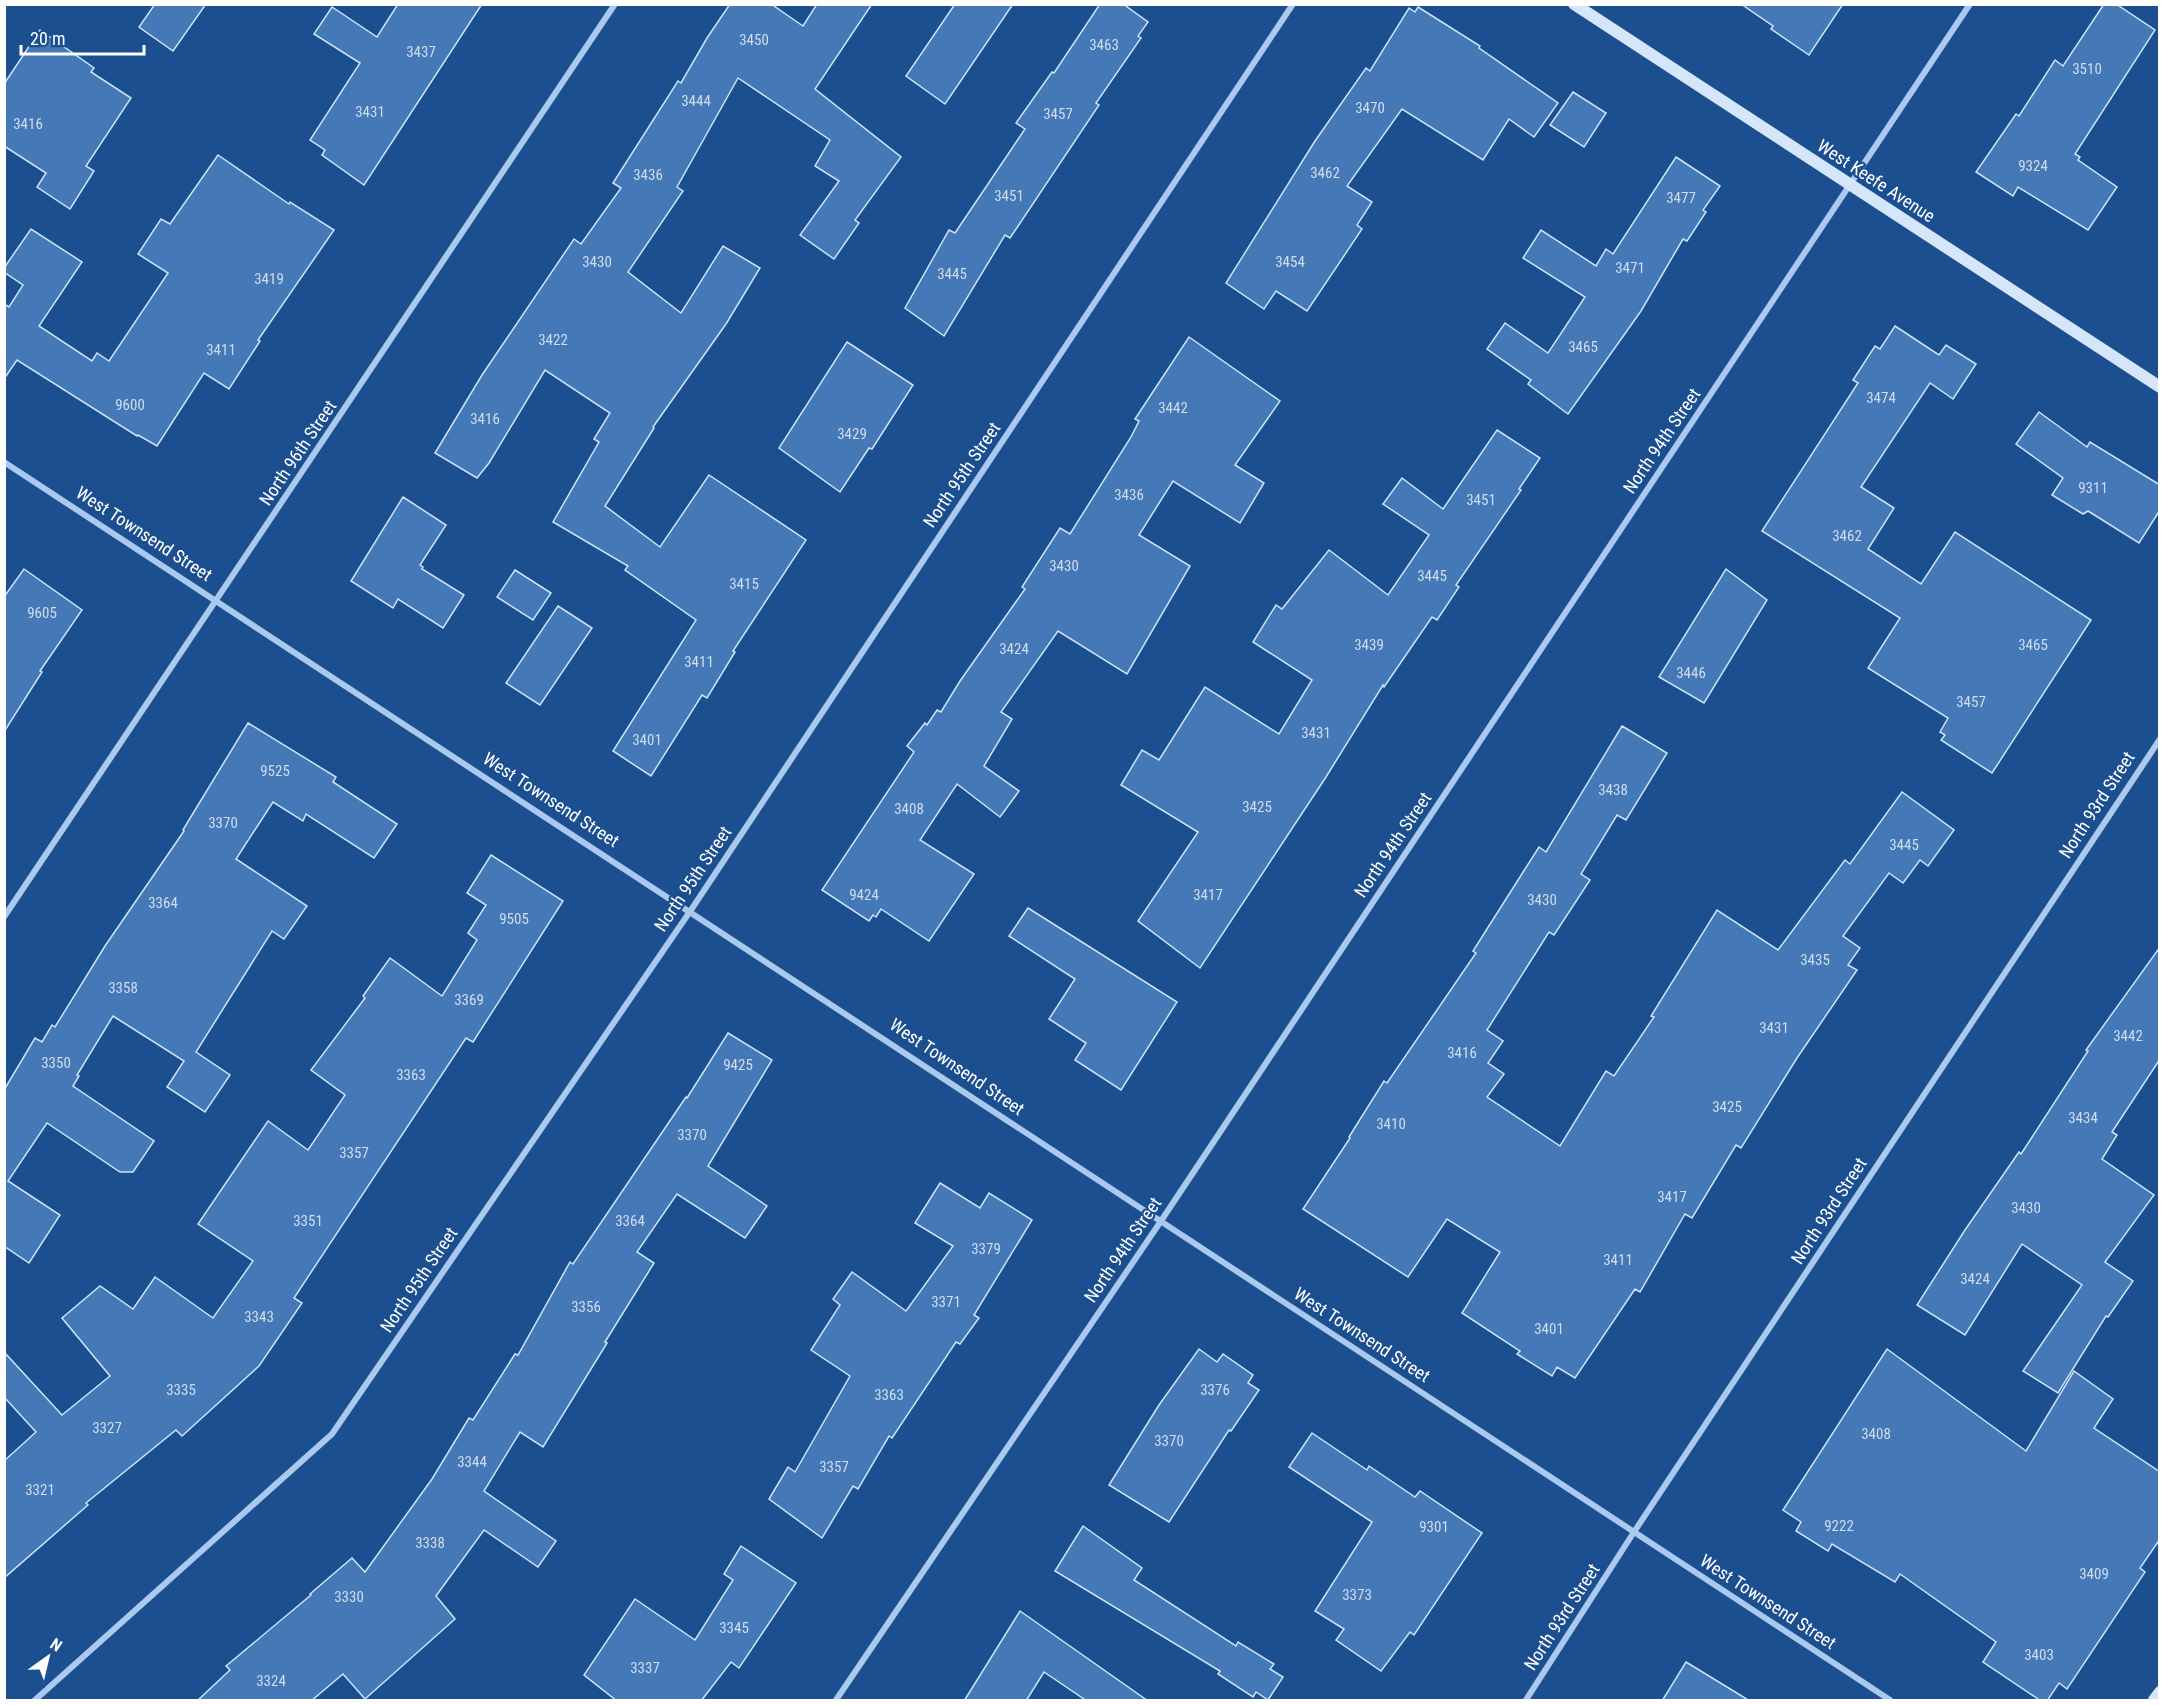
<svg xmlns="http://www.w3.org/2000/svg" width="2164" height="1705" font-family="'Roboto Condensed',sans-serif">
<style>
.building{fill:#4478b7;stroke:#cfe3fa;stroke-width:1.5}
.lines{fill:none;stroke-linecap:round;stroke-linejoin:round}
.street{stroke:#a9c9ee;stroke-width:6}
.secondary{stroke:#d6e6fa;stroke-width:12}
.labels{text-anchor:middle;stroke-width:4.5;stroke-linejoin:round;paint-order:stroke}
.number-label{font-size:15px;fill:#d0dded}
.street-label{font-size:18px;fill:#fff;stroke:#1b4f8f}
</style>
<rect width="100%" height="100%" fill="#1b4f8f"/>
<g class="building">
<polygon points="155,4 206,4 173,51 139,27"/>
<polygon points="398,4 482,4 364,185 322,155 325,150 310,140 360,63 314,34 332,7 377,37"/>
<polygon points="730,4 771,4 803,26 817,4 872,4 815,89 901,157 855,220 859,223 834,259 800,235 839,181 815,166 830,140 738,78 677,187 683,191 628,272 681,313 723,246 760,268 726,324 653,427 654,428 605,506 660,547 709,475 806,540 733,651 735,652 707,698 702,695 651,776 613,751 696,620 625,570 628,566 553,522 599,442 594,439 610,413 545,370 489,463 477,478 435,453 482,375 574,239 581,244 621,188 613,183 678,81 681,83 707,38"/>
<polygon points="955,4 1013,4 945,104 906,76"/>
<polygon points="1100,4 1123,4 1148,22 1138,36 1141,38 1096,103 1099,105 1010,238 1005,235 944,336 905,308 949,230 955,233 1025,129 1016,123 1052,72 1054,73"/>
<polygon points="1741,4 1843,4 1809,55 1771,29 1773,26"/>
<polygon points="2104,4 2116,4 2155,30 2075,154 2080,157 2078,160 2117,187 2088,230 2018,187 2013,196 1976,172 2016,114 2019,116 2055,60 2063,66"/>
<polygon points="1418,7 1480,46 1479,48 1558,103 1534,137 1509,119 1483,160 1402,109 1347,186 1372,202 1357,225 1362,229 1307,311 1276,291 1264,309 1226,283 1315,141 1366,68 1370,71 1409,8 1415,12"/>
<polygon points="40,30 94,68 91,72 131,98 86,166 94,171 70,209 37,187 46,173 4,146 4,84"/>
<polygon points="1573,92 1606,113 1584,147 1550,125"/>
<polygon points="218,155 289,204 290,202 334,230 258,340 260,341 229,389 204,373 157,446 138,435 137,436 17,360 4,379 4,304 9,307 23,285 4,272 4,268 31,229 82,262 39,326 92,361 97,353 109,361 168,273 138,254 161,219 170,224"/>
<polygon points="1676,157 1720,186 1703,210 1706,212 1687,241 1683,239 1641,311 1568,414 1528,384 1531,380 1487,349 1505,323 1548,353 1585,297 1523,258 1541,230 1596,266 1606,249 1613,254"/>
<polygon points="1895,326 1939,355 1946,345 1976,364 1953,399 1930,383 1861,487 1894,508 1868,549 1921,584 1955,532 2091,620 1992,773 1941,740 1945,735 1940,732 1948,718 1868,668 1900,618 1762,531 1858,383 1853,380 1875,346 1880,349"/>
<polygon points="1189,337 1280,401 1235,465 1264,483 1240,523 1173,481 1139,535 1190,566 1127,674 1058,631 1001,712 1012,719 984,766 1019,791 1000,817 957,784 920,840 974,874 929,941 881,909 876,917 873,915 869,921 822,890 914,752 907,746 925,723 927,725 937,710 941,712 960,681 1025,589 1022,587 1060,528 1070,534 1131,437 1139,421 1135,419"/>
<polygon points="847,342 913,385 872,449 869,448 840,492 779,448"/>
<polygon points="2039,412 2087,447 2090,442 2160,485 2160,510 2139,543 2088,511 2083,514 2052,495 2063,478 2016,444"/>
<polygon points="1497,430 1540,458 1519,489 1521,490 1456,585 1459,587 1437,620 1432,617 1384,687 1383,685 1326,777 1200,968 1138,921 1198,832 1121,785 1142,750 1159,760 1205,687 1279,734 1312,680 1253,642 1276,605 1282,609 1329,550 1388,595 1429,535 1383,504 1402,478 1443,509"/>
<polygon points="403,497 446,525 420,565 423,567 422,569 464,595 443,628 398,599 393,608 351,581"/>
<polygon points="24,569 82,610 40,671 42,672 4,732 4,597"/>
<polygon points="1726,569 1767,600 1704,703 1659,677"/>
<polygon points="515,570 551,593 533,620 497,597"/>
<polygon points="558,606 592,628 540,705 506,683"/>
<polygon points="248,723 336,777 333,782 397,824 374,858 306,814 303,821 273,802 236,859 307,906 284,939 272,931 196,1052 230,1075 205,1112 167,1087 184,1061 113,1016 77,1075 79,1076 73,1086 154,1141 133,1172 120,1172 47,1123 8,1181 60,1215 29,1263 4,1246 4,1090 35,1038 42,1042 52,1025 55,1027 105,946 184,831 183,830 192,815"/>
<polygon points="1622,726 1667,753 1626,820 1617,815 1581,874 1590,880 1554,935 1549,932 1487,1030 1503,1041 1488,1063 1504,1074 1487,1097 1560,1146 1606,1071 1614,1076 1654,1017 1651,1016 1717,910 1778,950 1845,860 1850,864 1902,792 1954,830 1928,866 1920,860 1903,883 1889,873 1843,936 1860,948 1848,965 1857,970 1797,1058 1741,1148 1736,1145 1692,1218 1685,1214 1640,1292 1635,1289 1575,1378 1557,1367 1552,1376 1517,1354 1520,1351 1462,1313 1500,1252 1447,1219 1408,1277 1303,1209 1350,1138 1349,1137 1384,1081 1387,1083 1476,953 1473,951 1539,847 1546,852"/>
<polygon points="491,855 563,901 473,1042 466,1038 294,1298 302,1303 259,1366 182,1436 176,1430 86,1503 88,1505 4,1578 4,1461 36,1432 4,1397 4,1352 62,1415 110,1376 62,1318 100,1286 133,1309 155,1277 213,1318 253,1261 198,1224 268,1121 308,1150 345,1095 311,1070 365,998 363,996 390,958 442,996 477,940 468,933 486,905 467,893"/>
<polygon points="1028,908 1177,1002 1121,1090 1075,1060 1086,1043 1049,1019 1075,979 1009,936"/>
<polygon points="2160,947 2160,1059 2112,1132 2117,1135 2102,1159 2154,1195 2105,1262 2133,1281 2108,1317 2106,1316 2058,1393 2023,1371 2082,1285 2022,1244 1965,1335 1917,1305 1965,1230 2019,1152 2021,1154 2088,1051 2086,1050"/>
<polygon points="728,1033 772,1060 708,1166 767,1206 745,1238 677,1194 637,1252 654,1263 605,1342 607,1343 543,1447 520,1432 484,1491 556,1541 538,1567 484,1530 436,1596 455,1619 365,1699 343,1674 311,1701 197,1701 230,1670 226,1666 311,1595 310,1594 352,1558 365,1572 432,1479 469,1418 473,1420 515,1354 518,1355 570,1262 573,1264 686,1097 687,1098"/>
<polygon points="940,1183 980,1208 989,1193 1032,1220 974,1315 979,1318 960,1344 956,1342 892,1438 889,1436 858,1489 853,1486 822,1538 769,1499 788,1467 795,1472 850,1376 811,1350 840,1305 833,1299 852,1272 906,1311 953,1246 915,1223"/>
<polygon points="1199,1349 1217,1362 1223,1354 1253,1375 1248,1383 1259,1390 1231,1431 1229,1430 1169,1522 1109,1485 1159,1405"/>
<polygon points="1887,1349 2026,1451 2074,1371 2113,1399 2094,1428 2160,1472 2160,1539 2140,1568 2145,1572 2067,1689 2059,1683 2047,1701 2041,1701 1983,1662 1996,1642 1900,1574 1895,1582 1832,1544 1828,1551 1796,1531 1801,1522 1783,1510"/>
<polygon points="1312,1433 1367,1470 1369,1466 1415,1497 1420,1491 1482,1533 1414,1635 1410,1632 1381,1671 1336,1640 1344,1629 1315,1611 1372,1522 1289,1467"/>
<polygon points="1083,1526 1142,1568 1134,1580 1236,1646 1238,1642 1274,1664 1270,1669 1283,1677 1268,1700 1256,1692 1253,1697 1218,1674 1220,1671 1055,1571"/>
<polygon points="741,1546 796,1583 739,1668 731,1662 701,1701 617,1701 584,1675 635,1599 695,1640 733,1580 724,1574"/>
<polygon points="1020,1611 1148,1701 1087,1701 1044,1672 1026,1701 964,1701"/>
<polygon points="1686,1662 1750,1701 1662,1701"/>
</g>
<g class="lines">
<g class="street">
<path d="M4,462C636,871 1262,1287 1890,1700"/>
<polyline points="4,917 615,4"/>
<polyline points="35,1700 332,1434 691,910 1293,4"/>
<polyline points="836,1700 1161,1221 1970,4"/>
<polyline points="1526,1700 1634,1532 2160,739"/>
</g>
<g class="secondary">
<polyline points="1574,4 2160,387"/>
<polyline points="2154,1700 2160,1692"/>
</g>
</g>
<g class="labels">
<g class="number-label">
<text x="754" y="45">3450</text>
<text x="1104" y="50">3463</text>
<text x="421" y="57">3437</text>
<text x="2087" y="74">3510</text>
<text x="696" y="106">3444</text>
<text x="1370" y="113">3470</text>
<text x="370" y="117">3431</text>
<text x="1058" y="119">3457</text>
<text x="28" y="129">3416</text>
<text x="2033" y="171">9324</text>
<text x="1325" y="178">3462</text>
<text x="648" y="180">3436</text>
<text x="1009" y="201">3451</text>
<text x="1681" y="203">3477</text>
<text x="597" y="267">3430</text>
<text x="1290" y="267">3454</text>
<text x="1630" y="273">3471</text>
<text x="952" y="279">3445</text>
<text x="269" y="284">3419</text>
<text x="553" y="345">3422</text>
<text x="1583" y="352">3465</text>
<text x="221" y="355">3411</text>
<text x="1881" y="403">3474</text>
<text x="130" y="410">9600</text>
<text x="1173" y="413">3442</text>
<text x="485" y="424">3416</text>
<text x="852" y="439">3429</text>
<text x="2093" y="493">9311</text>
<text x="1129" y="500">3436</text>
<text x="1481" y="505">3451</text>
<text x="1847" y="541">3462</text>
<text x="1064" y="571">3430</text>
<text x="1432" y="581">3445</text>
<text x="744" y="589">3415</text>
<text x="42" y="618">9605</text>
<text x="1369" y="650">3439</text>
<text x="2033" y="650">3465</text>
<text x="1014" y="654">3424</text>
<text x="699" y="667">3411</text>
<text x="1691" y="678">3446</text>
<text x="1971" y="707">3457</text>
<text x="1316" y="738">3431</text>
<text x="647" y="745">3401</text>
<text x="275" y="776">9525</text>
<text x="1613" y="795">3438</text>
<text x="1257" y="812">3425</text>
<text x="909" y="814">3408</text>
<text x="223" y="828">3370</text>
<text x="1904" y="850">3445</text>
<text x="864" y="900">9424</text>
<text x="1208" y="900">3417</text>
<text x="1542" y="905">3430</text>
<text x="163" y="908">3364</text>
<text x="514" y="924">9505</text>
<text x="1815" y="965">3435</text>
<text x="123" y="993">3358</text>
<text x="469" y="1005">3369</text>
<text x="1774" y="1033">3431</text>
<text x="2128" y="1041">3442</text>
<text x="1462" y="1058">3416</text>
<text x="56" y="1068">3350</text>
<text x="738" y="1070">9425</text>
<text x="411" y="1080">3363</text>
<text x="1727" y="1112">3425</text>
<text x="2083" y="1123">3434</text>
<text x="1391" y="1129">3410</text>
<text x="692" y="1140">3370</text>
<text x="354" y="1158">3357</text>
<text x="1672" y="1202">3417</text>
<text x="2026" y="1213">3430</text>
<text x="308" y="1226">3351</text>
<text x="630" y="1226">3364</text>
<text x="986" y="1254">3379</text>
<text x="1618" y="1265">3411</text>
<text x="1975" y="1284">3424</text>
<text x="946" y="1307">3371</text>
<text x="586" y="1312">3356</text>
<text x="259" y="1322">3343</text>
<text x="1549" y="1334">3401</text>
<text x="181" y="1395">3335</text>
<text x="1215" y="1395">3376</text>
<text x="889" y="1400">3363</text>
<text x="107" y="1433">3327</text>
<text x="1876" y="1439">3408</text>
<text x="1169" y="1446">3370</text>
<text x="472" y="1467">3344</text>
<text x="834" y="1472">3357</text>
<text x="40" y="1495">3321</text>
<text x="1839" y="1531">9222</text>
<text x="1434" y="1532">9301</text>
<text x="430" y="1548">3338</text>
<text x="2094" y="1579">3409</text>
<text x="1357" y="1600">3373</text>
<text x="349" y="1602">3330</text>
<text x="734" y="1633">3345</text>
<text x="2039" y="1660">3403</text>
<text x="645" y="1673">3337</text>
<text x="271" y="1686">3324</text>
</g>
<g class="street-label">
<text transform="translate(1876 181) rotate(33)" y="6">West Keefe Avenue</text>
<text transform="translate(1662 441) rotate(-56)" y="6">North 94th Street</text>
<text transform="translate(298 453) rotate(-56)" y="6">North 96th Street</text>
<text transform="translate(962 475) rotate(-56)" y="6">North 95th Street</text>
<text transform="translate(144 534) rotate(33)" y="6">West Townsend Street</text>
<text transform="translate(551 800) rotate(33)" y="6">West Townsend Street</text>
<text transform="translate(2097 805) rotate(-57)" y="6">North 93rd Street</text>
<text transform="translate(1393 845) rotate(-56)" y="6">North 94th Street</text>
<text transform="translate(693 879) rotate(-56)" y="6">North 95th Street</text>
<text transform="translate(957 1067) rotate(34)" y="6">West Townsend Street</text>
<text transform="translate(1829 1211) rotate(-57)" y="6">North 93rd Street</text>
<text transform="translate(1123 1250) rotate(-56)" y="6">North 94th Street</text>
<text transform="translate(419 1280) rotate(-56)" y="6">North 95th Street</text>
<text transform="translate(1362 1335) rotate(33)" y="6">West Townsend Street</text>
<text transform="translate(1768 1602) rotate(33)" y="6">West Townsend Street</text>
<text transform="translate(1562 1617) rotate(-57)" y="6">North 93rd Street</text>
</g>
</g>
<rect width="2164" height="1705" fill="none" stroke="#ffffff" stroke-width="12"/>
<g transform="translate(48 1657) rotate(34)" stroke="#1b4f8f" stroke-width="4.5" paint-order="stroke">
<path d="M0-4.5L10 22L0 15L-10 22Z" fill="#ffffff"/>
<text y="-9" font-size="16" font-weight="bold" text-anchor="middle" fill="#ffffff">N</text>
</g>
<path d="M21 45v9h123v-9" fill="none" stroke="#ffffff" stroke-width="3"/>
<text x="30" y="45" font-size="18" fill="#ffffff" stroke="#1b4f8f" stroke-width="4.5" paint-order="stroke">20 m</text>
</svg>
